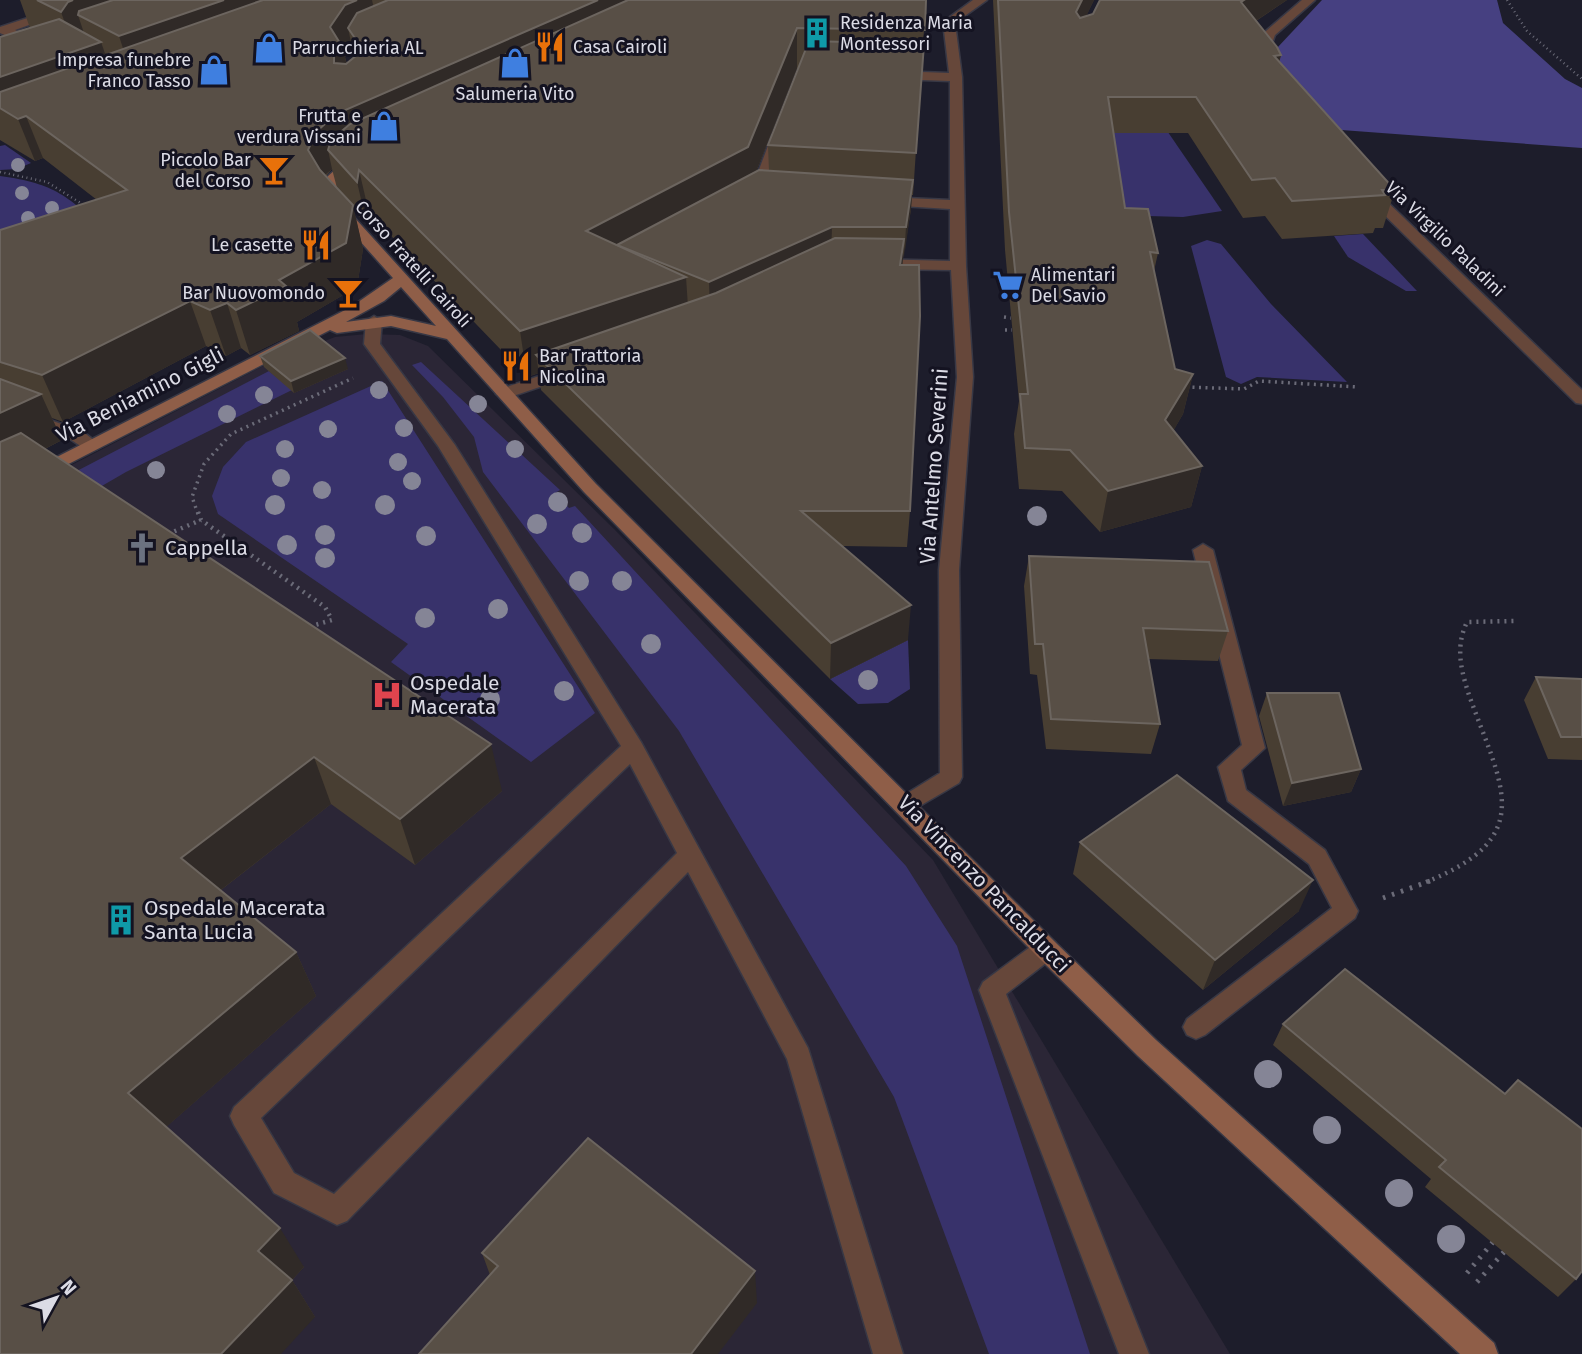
<svg xmlns="http://www.w3.org/2000/svg" width="1582" height="1354" font-family="'Fira Sans',sans-serif">
<style>
.medical{fill:#2b2636}
.green{fill:#38326b}
.forest{fill:#464081}
.lines{fill:none;stroke-linecap:round;stroke-linejoin:round}
.lane-casing{stroke:#383845;stroke-width:3}
.street-casing{stroke:#383845;stroke-width:3}
.secondary-casing{stroke:#383845;stroke-width:3}
.path-far3{stroke:#6b6b78;stroke-width:2.5;stroke-dasharray:1 3.5;stroke-linecap:butt}
.path-far2{stroke:#6b6b78;stroke-width:3.5;stroke-dasharray:2 4.5;stroke-linecap:butt}
.path-far1{stroke:#6b6b78;stroke-width:4.5;stroke-dasharray:2 5;stroke-linecap:butt}
.path{stroke:#6b6b78;stroke-width:5;stroke-dasharray:2.5 7;stroke-linecap:butt}
.lane{fill:#66473a;fill-rule:evenodd}
.street{fill:#66473a;fill-rule:evenodd}
.secondary{fill:#8f5e48;fill-rule:evenodd}
.tree{fill:#858596}
.wall{fill:#483e32;fill-rule:evenodd}
.shaded-wall{fill:#302a27}
.building{fill:#584f46;stroke:#6c655f;stroke-width:2}
.labels{text-anchor:middle;stroke-width:6;stroke-linejoin:round;paint-order:stroke}
.far-poi-label{font-size:18px;fill:#dbdbe5;stroke:#141321;text-anchor:start}
.far-street-label{font-size:18px;fill:#dbdbe5;stroke:#141321}
.street-label{font-size:21px;fill:#dbdbe5;stroke:#141321}
.poi-label{font-size:21px;fill:#dbdbe5;stroke:#141321;text-anchor:start}
</style>
<rect width="100%" height="100%" fill="#1d1d2b"/>
<polygon class="medical" points="367,334 400,335 428,346 615,530 933,860 1230,1354 0,1354 0,502 267,364 335,337"/>
<g class="green">
<polygon points="1111,49 1222,211 1183,217 1113,215"/>
<polygon points="5,145 31,163 17,169 0,170 0,146"/>
<path d="M0,176C57,184 67,196 108,233L0,271Z"/>
<polygon points="1363,234 1417,291 1406,291 1348,257 1334,236"/>
<polygon points="1207,240 1221,244 1271,304 1347,382 1257,377 1241,384 1226,377 1191,246"/>
<polygon points="421,362 560,490 555,493 569,508 575,506 906,866 957,946 1090,1354 989,1354 894,1097 679,731 483,472 474,437 443,397 412,365"/>
<polygon points="269,371 292,390 126,472 0,545 0,511"/>
<polygon points="382,381 595,713 531,762 391,662 408,644 218,514 212,496 223,467 246,442"/>
<polygon points="908,640 910,689 888,703 858,704 830,679"/>
</g>
<polygon class="forest" points="1322,0 1497,0 1503,23 1565,79 1582,88 1582,148 1328,129 1277,61 1277,48"/>
<g class="lines">
<g class="lane-casing">
<g id="lane">
<polygon points="82,0 99,0 15,30 42,42 42,48 34,48 0,33 0,27"/>
<path d="M374,316L382,321L380,344L455,445L641,742L808,1048L903,1354H873L787,1059L688,872L347,1221L337,1225L274,1193L234,1125L230,1116L234,1107L621,746L438,446L364,344L366,321ZM630,764L677,853L334,1194L294,1173L261,1118Z"/>
<polygon points="1203,544 1213,550 1265,748 1241,770 1246,790 1325,850 1358,911 1355,918 1205,1035 1196,1039 1187,1035 1183,1027 1187,1019 1332,908 1309,864 1228,801 1218,767 1242,745 1193,550"/>
<polygon points="1046,938 1055,942 1058,949 1055,956 1006,994 1149,1354 1119,1354 979,990 983,982 1037,942"/>
</g>
</g>
<g class="street-casing">
<g id="street">
<polygon points="973,0 987,0 955,23 962,77 966,266 973,377 959,570 962,777 959,783 906,814 898,811 895,805 898,799 940,773 939,570 957,377 951,270 876,269 868,264 876,259 950,261 950,209 885,205 878,201 885,197 950,200 950,81 894,79 888,75 894,71 949,73 943,22"/>
<polygon points="1302,0 1315,0 1275,35 1269,52 1273,61 1263,64 1257,52 1266,31"/>
<polygon points="779,131 786,135 764,193 758,198 748,198 746,195 751,191 772,135"/>
<polygon points="1368,187 1373,188 1582,390 1582,404 1576,403 1363,194 1363,188"/>
<polygon points="566,367 572,368 572,376 504,399 496,394 498,390"/>
<polygon points="0,403 82,431 100,445 97,449 85,449 70,439 0,414"/>
</g>
</g>
<g class="secondary-casing">
<path id="secondary" d="M351,156L363,159L339,181L335,193L343,205L596,484L1055,942L1156,1040L1494,1343L1498,1354H1460L1138,1056L1037,956L584,492L447,339L391,326L337,333L330,330L0,499V486L351,307L393,278L333,211L321,193L328,176ZM401,287L436,326L391,316L346,322L384,301Z"/>
</g>
<g class="path-far3">
<polyline points="1507,0 1527,31 1582,79"/>
<polyline points="0,172 47,182 87,207"/>
</g>
<g class="path-far2">
<polyline points="1004,317 1011,318"/>
<polyline points="1005,330 1012,330"/>
<polyline points="1186,387 1244,389 1259,381 1358,387"/>
<polyline points="198,514 192,497 204,464 231,434 353,378"/>
</g>
<g class="path-far1">
<polyline points="198,512 201,520 325,607 332,620 308,627"/>
<polyline points="168,534 201,520"/>
<path d="M1426,882C1539,837 1501,785 1469,695C1461,670 1455,647 1467,622L1515,621"/>
</g>
<g class="path">
<polyline points="1383,898 1430,881"/>
<polyline points="1467,1273 1493,1242"/>
<polyline points="1477,1282 1504,1252"/>
</g>
<use href="#lane" class="lane"/>
<use href="#street" class="street"/>
<use href="#secondary" class="secondary"/>
</g>
<g class="tree">
<circle cx="18" cy="165" r="7"/>
<circle cx="22" cy="193" r="7"/>
<circle cx="52" cy="208" r="7"/>
<circle cx="28" cy="218" r="7"/>
<circle cx="379" cy="390" r="9"/>
<circle cx="264" cy="395" r="9"/>
<circle cx="478" cy="404" r="9"/>
<circle cx="227" cy="414" r="9"/>
<circle cx="404" cy="428" r="9"/>
<circle cx="328" cy="429" r="9"/>
<circle cx="285" cy="449" r="9"/>
<circle cx="515" cy="449" r="9"/>
<circle cx="398" cy="462" r="9"/>
<circle cx="156" cy="470" r="9"/>
<circle cx="281" cy="478" r="9"/>
<circle cx="412" cy="481" r="9"/>
<circle cx="322" cy="490" r="9"/>
<circle cx="558" cy="502" r="10"/>
<circle cx="275" cy="505" r="10"/>
<circle cx="385" cy="505" r="10"/>
<circle cx="1037" cy="516" r="10"/>
<circle cx="537" cy="524" r="10"/>
<circle cx="582" cy="533" r="10"/>
<circle cx="325" cy="535" r="10"/>
<circle cx="426" cy="536" r="10"/>
<circle cx="287" cy="545" r="10"/>
<circle cx="325" cy="558" r="10"/>
<circle cx="579" cy="581" r="10"/>
<circle cx="622" cy="581" r="10"/>
<circle cx="498" cy="609" r="10"/>
<circle cx="425" cy="618" r="10"/>
<circle cx="651" cy="644" r="10"/>
<circle cx="868" cy="680" r="10"/>
<circle cx="564" cy="691" r="10"/>
<circle cx="490" cy="699" r="10"/>
<circle cx="1268" cy="1074" r="14"/>
<circle cx="1327" cy="1130" r="14"/>
<circle cx="1399" cy="1193" r="14"/>
<circle cx="1451" cy="1239" r="14"/>
</g>
<g class="wall">
<path d="M20,0H926L913,195H912L911,209L902,265L910,511L907,547L843,546L908,640L830,679L541,390L539,373L527,377L369,213L367,225L354,211L363,249L357,287L297,322L299,331L250,355L241,348L226,356L206,346L63,422L52,418L62,440L45,449L502,791L415,865L331,804L221,890L296,952L316,996L166,1127L304,1267L292,1280L315,1317L0,1354V230L97,200L43,158L35,161L0,140V37L30,28ZM352,47L354,58L347,64L345,57ZM797,68H798L768,145L769,171L756,172ZM332,169L337,188L326,176Z"/>
<polygon points="993,0 1094,0 1086,16 1093,14 1100,0 1287,0 1256,21 1281,55 1279,62 1395,190 1383,228 1375,228 1373,233 1282,239 1265,216 1243,218 1188,133 1113,133 1125,208 1158,253 1154,271 1175,369 1193,374 1183,414 1173,431 1202,466 1191,507 1100,532 1062,491 1019,489 1014,434 1019,401 1005,250"/>
<polygon points="260,356 348,369 294,393 264,367"/>
<polygon points="1029,556 1228,631 1218,661 1148,659 1160,724 1151,754 1046,749 1037,675 1030,674 1024,586"/>
<polygon points="1536,677 1582,679 1582,760 1548,759 1524,700"/>
<polygon points="1267,693 1361,769 1351,792 1283,806 1259,716"/>
<polygon points="1080,842 1299,911 1203,990 1073,874"/>
<polygon points="1345,969 1576,1279 1558,1297 1425,1187 1431,1179 1273,1045 1283,1024"/>
<polygon points="482,1253 757,1303 490,1275"/>
</g>
<g class="shaded-wall">
<polygon points="73,0 155,0 78,15 86,39 75,51 61,12 68,2"/>
<polygon points="224,0 341,0 132,76 119,36"/>
<polygon points="357,0 372,0 379,33 348,28 352,47 345,57 352,88 334,63 330,27 345,5"/>
<polygon points="598,0 686,0 328,150 332,169 326,174 319,192 308,150 316,132 336,114"/>
<polygon points="1082,0 1094,0 1072,46 1076,12"/>
<polygon points="1244,0 1287,0 1233,36 1241,2"/>
<polygon points="797,28 797,68 749,189 633,252 586,231"/>
<polygon points="101,42 115,82 0,108 0,77"/>
<polygon points="1281,55 1272,90 1274,56"/>
<polygon points="26,116 43,158 35,161 18,119"/>
<polygon points="359,170 369,213 367,225 357,182"/>
<polygon points="913,180 911,209 904,258 906,227"/>
<polygon points="353,205 363,249 357,287 297,322 299,331 250,355 236,310"/>
<polygon points="832,227 831,257 710,313 709,282"/>
<polygon points="904,239 902,272 900,265"/>
<polygon points="686,277 689,322 536,355 539,373 527,377 520,331"/>
<polygon points="190,301 206,346 63,422 42,375"/>
<polygon points="227,303 241,348 226,356 210,310"/>
<polygon points="345,358 348,369 294,393 291,381"/>
<polygon points="1193,374 1183,414 1156,461 1165,420"/>
<polygon points="41,394 62,440 23,460 0,483 0,413"/>
<polygon points="1202,466 1191,507 1100,532 1108,491"/>
<polygon points="911,605 908,640 830,679 831,643"/>
<polygon points="491,744 502,791 415,865 400,819"/>
<polygon points="314,757 331,804 204,903 181,858"/>
<polygon points="1361,769 1351,792 1283,806 1292,783"/>
<polygon points="1313,880 1299,911 1203,990 1215,960"/>
<polygon points="296,952 316,996 157,1135 128,1093"/>
<polygon points="280,1228 304,1267 290,1282 292,1280 315,1317 281,1354 221,1354 258,1251"/>
<polygon points="755,1271 757,1303 718,1354 691,1354"/>
</g>
<g class="building">
<polygon points="37,0 73,0 68,2 61,12"/>
<polygon points="113,0 224,0 119,36 78,15 79,11"/>
<polygon points="263,0 357,0 345,5 330,27 343,48 334,54 334,63 346,64 363,50 348,28 357,13 388,0 598,0 336,114 316,132 308,150 320,170 353,205 346,243 279,280 286,286 236,310 227,303 210,310 190,301 42,375 0,362 0,230 127,190 26,116 18,119 0,108 0,92"/>
<polygon points="628,0 926,0 925,30 797,28 748,147 586,231 686,277 520,331 359,170 357,182 328,150 331,140 350,124"/>
<polygon points="998,0 1082,0 1076,12 1080,18 1093,14 1100,0 1244,0 1241,2 1277,47 1281,55 1274,56 1395,190 1382,190 1385,195 1292,201 1275,178 1252,180 1196,97 1108,97 1125,208 1148,209 1158,253 1150,252 1175,369 1193,374 1165,420 1202,466 1108,491 1070,450 1025,448 1020,394 1028,394 1009,212"/>
<polygon points="59,19 101,42 0,77 0,37"/>
<polygon points="809,41 924,44 916,153 768,145"/>
<polygon points="759,170 913,180 906,227 832,227 709,282 617,245"/>
<polygon points="835,238 904,239 900,265 919,265 920,316 910,511 801,511 911,605 831,643 536,355 716,293"/>
<polygon points="310,330 345,358 291,381 260,356"/>
<polygon points="0,379 41,394 0,413"/>
<polygon points="21,433 491,744 400,819 314,757 181,858 296,952 128,1093 280,1228 258,1251 292,1280 221,1354 0,1354 0,442"/>
<polygon points="1029,556 1209,562 1228,631 1143,628 1160,724 1051,719 1043,644 1035,644"/>
<polygon points="1536,677 1582,679 1582,737 1561,737"/>
<polygon points="1267,693 1339,693 1361,769 1292,783"/>
<polygon points="1177,775 1313,880 1215,960 1080,842"/>
<polygon points="1345,969 1505,1094 1518,1080 1582,1129 1582,1271 1576,1279 1439,1167 1446,1160 1283,1024"/>
<polygon points="588,1138 755,1271 691,1354 419,1354 498,1266 482,1253"/>
</g>
<defs>
<g id="building-bare" transform="scale(2.415)"><path d="M-4-6H4V6H1V3H-1V6H-4ZM-2.5-4.3h1.7v1.8h-1.7ZM.8-4.3h1.7v1.8H.8ZM-2.5-1h1.7V.8h-1.7ZM.8-1h1.7V.8H.8Z" fill="#0f9aa8" stroke="#141321" stroke-width="2.5" paint-order="stroke"/></g>
<g id="restaurant-bare" transform="scale(2.415)"><path d="M-5-6h1v4h1v-4h1v4h1v-4h1v5L-1.5 .5V6h-2V.5L-5-1ZM5-6V6H3V1.5H1.5Q1.5-4 5-6Z" fill="#e8710a" stroke="#141321" stroke-width="2.5" paint-order="stroke"/></g>
<g id="shop-bare" transform="scale(2.415)"><path d="M-5-2.5h2.3a2.7 3.5 0 0 1 5.4 0H5L5.5 6h-11ZM-1.5-2.5h3a1.5 2.3 0 0 0-3 0Z" fill="#3f7fe0" stroke="#141321" stroke-width="2.5" paint-order="stroke"/></g>
<g id="bar-bare" transform="scale(2.415)"><path d="M-6-5H6L.8 .8V4.5H3.5V6h-7V4.5H-.8V.8Z" fill="#e8710a" stroke="#141321" stroke-width="2.5" paint-order="stroke"/></g>
<g id="supermarket-bare" transform="scale(2.415)"><path d="M-6-5.5h2.5l.6 2H6L4.5 2H-2.5L-4.4-4H-6ZM-1.5 3.2a1.3 1.3 0 1 0 .1 0ZM3 3.2a1.3 1.3 0 1 0 .1 0Z" fill="#3f7fe0" stroke="#141321" stroke-width="2.5" paint-order="stroke"/></g>
<g id="church-bare" transform="scale(2.415)"><path d="M-1.2-6h2.4v3.5h3.3v2.4h-3.3V6h-2.4V-.1h-3.3v-2.4h3.3Z" fill="#6b7280" stroke="#141321" stroke-width="2.5" paint-order="stroke"/></g>
<g id="hospital-bare" transform="scale(2.415)"><path d="M-5-5h3v3.5h4V-5h3V5h-3V1.5h-4V5h-3Z" fill="#e0444e" stroke="#141321" stroke-width="2.5" paint-order="stroke"/></g>
</defs>
<g fill-rule="evenodd">
<use href="#building-bare" x="817" y="33"/>
<use href="#restaurant-bare" x="550" y="47"/>
<use href="#shop-bare" x="269" y="48"/>
<use href="#shop-bare" x="515" y="63"/>
<use href="#shop-bare" x="214" y="70"/>
<use href="#shop-bare" x="384" y="126"/>
<use href="#bar-bare" x="274" y="170"/>
<use href="#restaurant-bare" x="316" y="245"/>
<use href="#supermarket-bare" x="1008" y="285"/>
<use href="#bar-bare" x="348" y="293"/>
<use href="#restaurant-bare" x="516" y="366"/>
<use href="#church-bare" x="142" y="548"/>
<use href="#hospital-bare" x="387" y="695"/>
<use href="#building-bare" x="121" y="920"/>
</g>
<g class="labels">
<g class="far-poi-label">
<text x="840" y="29">Residenza Maria<tspan x="840" dy="21">Montessori</tspan></text>
<text x="573" y="53">Casa Cairoli</text>
<text x="292" y="54">Parrucchieria AL</text>
<text x="191" y="66" text-anchor="end">Impresa funebre<tspan x="191" dy="21">Franco Tasso</tspan></text>
<text x="515" y="100" text-anchor="middle">Salumeria Vito</text>
<text x="361" y="122" text-anchor="end">Frutta e<tspan x="361" dy="21">verdura Vissani</tspan></text>
<text x="251" y="166" text-anchor="end">Piccolo Bar<tspan x="251" dy="21">del Corso</tspan></text>
<text x="293" y="251" text-anchor="end">Le casette</text>
<text x="1031" y="281">Alimentari<tspan x="1031" dy="21">Del Savio</tspan></text>
<text x="325" y="299" text-anchor="end">Bar Nuovomondo</text>
<text x="539" y="362">Bar Trattoria<tspan x="539" dy="21">Nicolina</tspan></text>
</g>
<g class="far-street-label">
<text transform="translate(1445 239) rotate(44)" y="6">Via Virgilio Paladini</text>
<text transform="translate(413 264) rotate(48)" y="6">Corso Fratelli Cairoli</text>
</g>
<g class="street-label">
<text transform="translate(140 395) rotate(-27)" y="7">Via Beniamino Gigli</text>
<text transform="translate(934 466) rotate(-86)" y="7">Via Antelmo Severini</text>
<text transform="translate(984 884) rotate(46)" y="7">Via Vincenzo Pancalducci</text>
</g>
<g class="poi-label">
<text x="165" y="555">Cappella</text>
<text x="410" y="690">Ospedale<tspan x="410" dy="24">Macerata</tspan></text>
<text x="144" y="915">Ospedale Macerata<tspan x="144" dy="24">Santa Lucia</tspan></text>
</g>
</g>
<g transform="translate(56 1298) rotate(50)" stroke="#141321" stroke-width="5" paint-order="stroke">
<path d="M0-5L12 26L0 18L-12 26Z" fill="#dbdbe5"/>
<text y="-10" font-size="19" font-weight="bold" text-anchor="middle" fill="#dbdbe5">N</text>
</g>
</svg>
